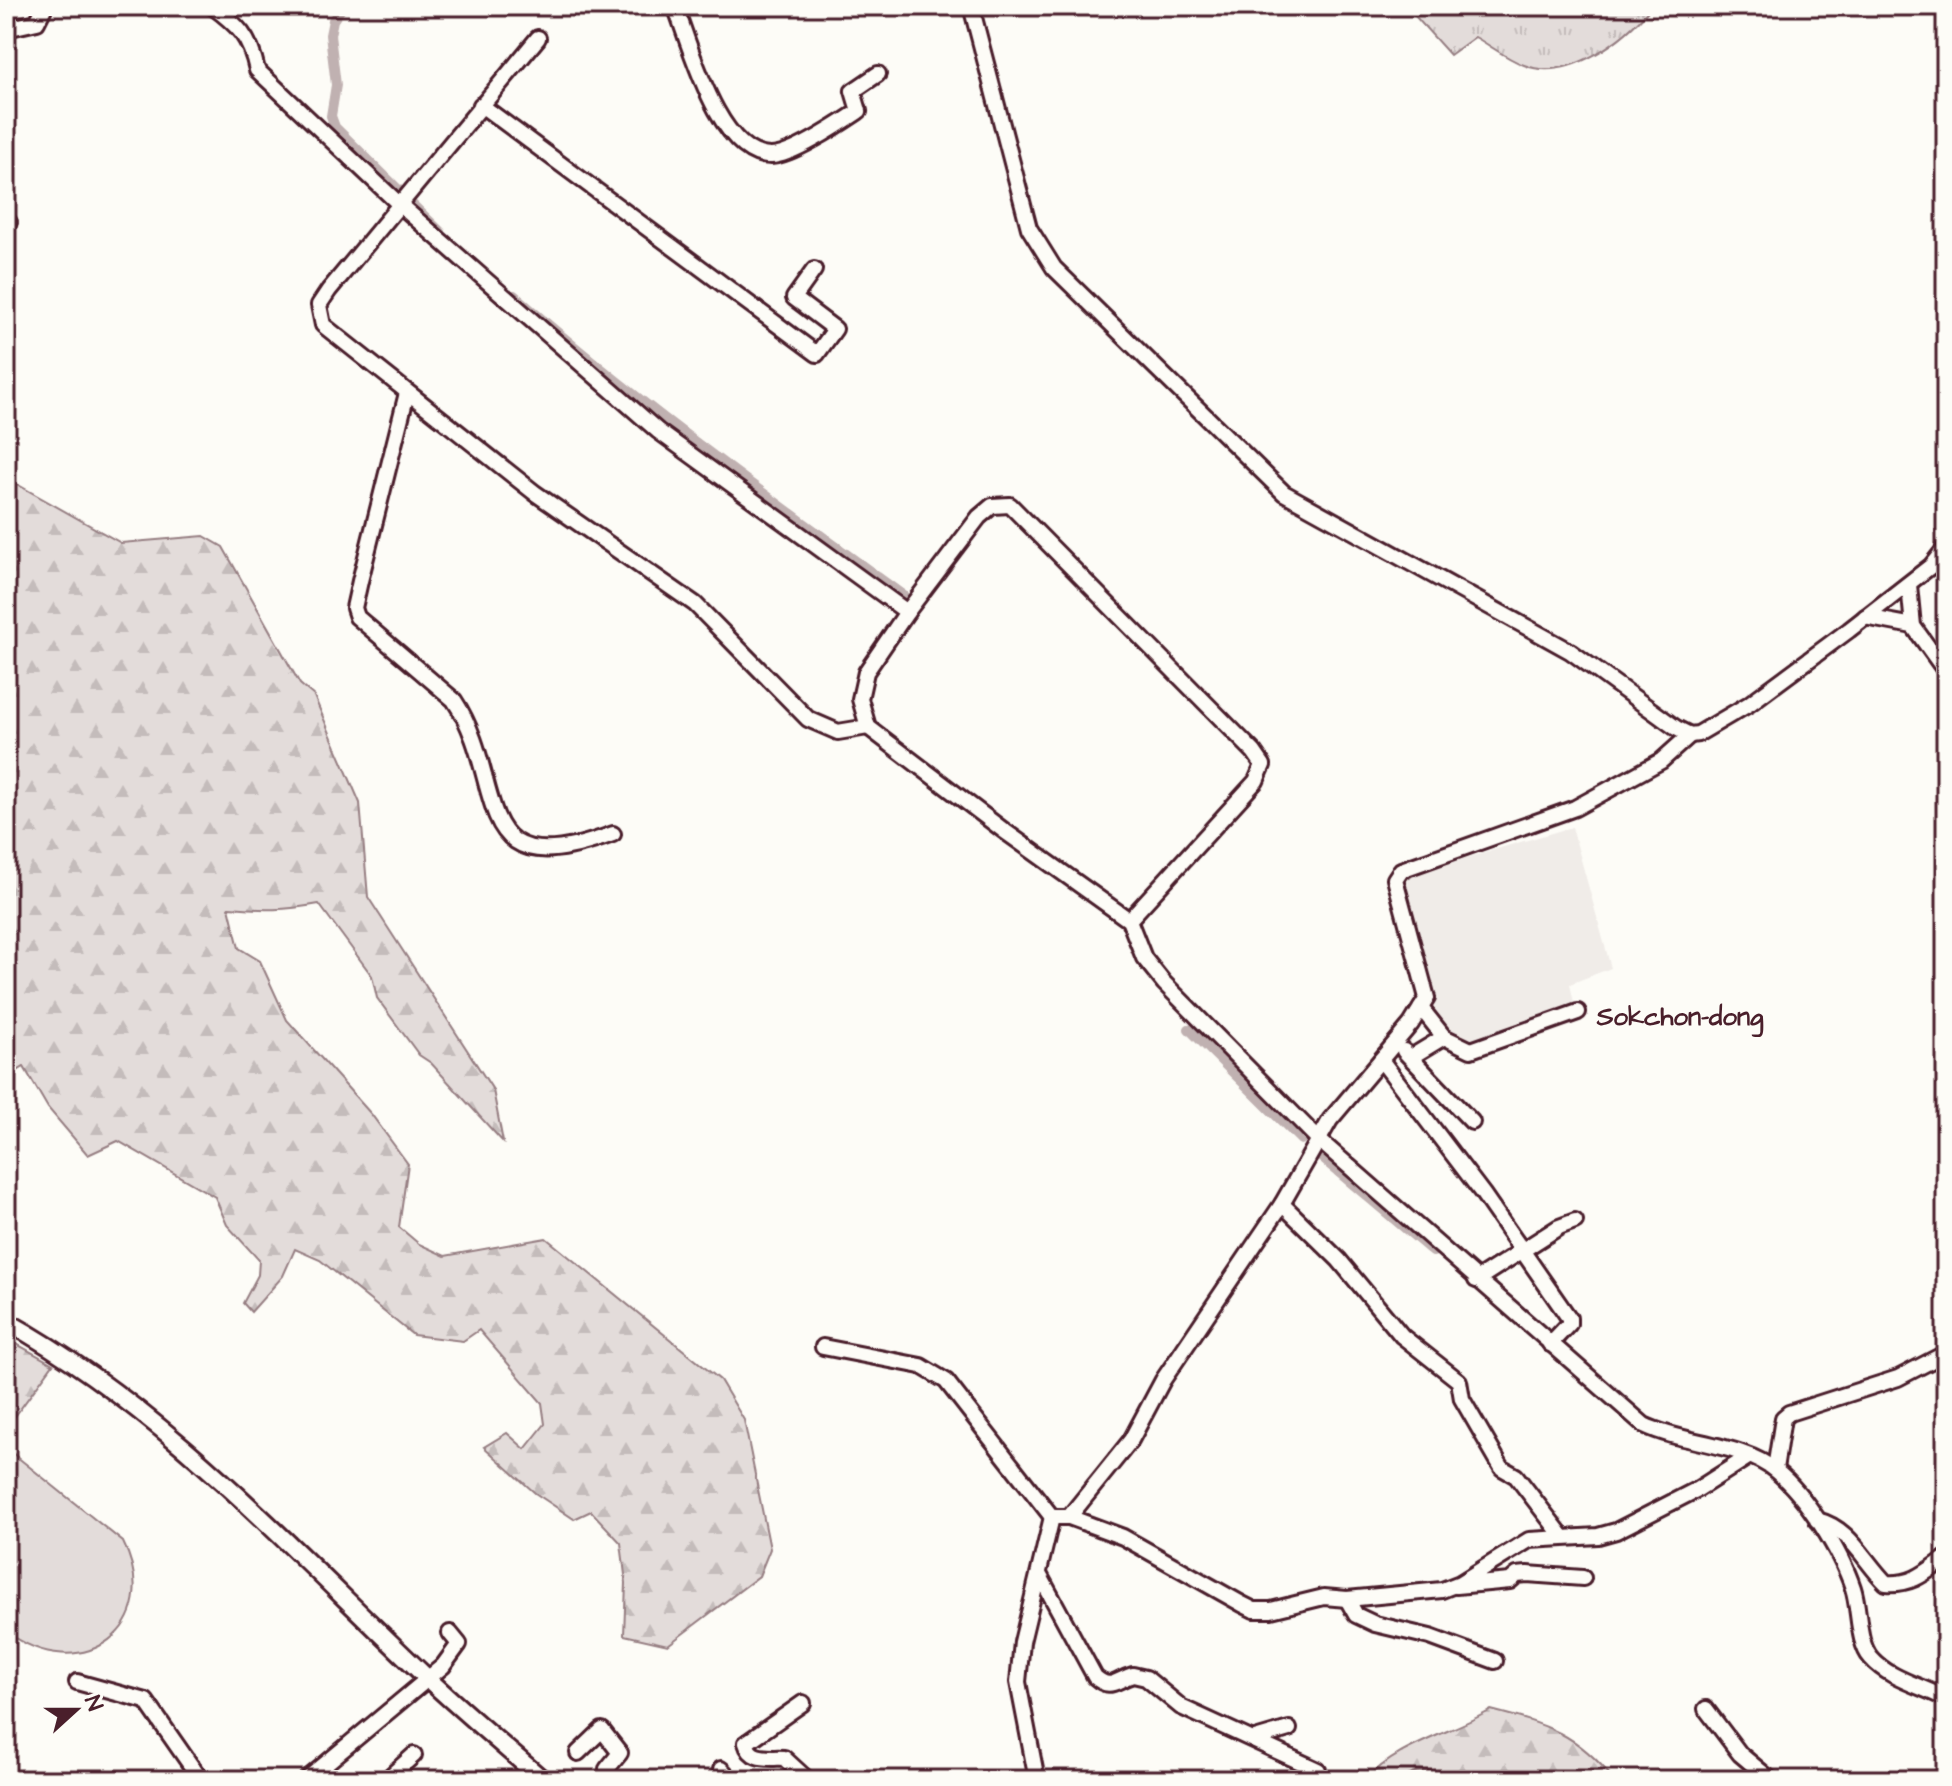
<svg xmlns="http://www.w3.org/2000/svg" width="1952" height="1786" font-family="'Architects Daughter',sans-serif">
<style>
.built{fill:#f0ece8}
.grass{fill:url(#grass-tufts);stroke:#967e82;stroke-width:2}
.forest{fill:url(#forest-firs);stroke:#967e82;stroke-width:2}
.pitch{fill:#e3dcda;stroke:#967e82;stroke-width:2}
.lines{fill:none;stroke-linecap:round;stroke-linejoin:round}
.canal{stroke:#c0b1b1;stroke-width:10}
.minor-casing{stroke:#4a1f2b;stroke-width:20}
.major-casing{stroke:#4a1f2b;stroke-width:22}
.minor{stroke:#fdfcf7;stroke-width:14}
.major{stroke:#fdfcf7;stroke-width:16}
.labels{text-anchor:middle;stroke-width:6;stroke-linejoin:round;paint-order:stroke}
.quarter-label{font-size:26px;font-weight:bold;fill:#4a1f2b;stroke:#fdfcf7}
</style>
<defs>
<pattern id="grass-tufts" width="24" height="20" patternUnits="userSpaceOnUse" patternTransform="scale(2)"><rect width="24" height="20" fill="#e3dcda"/><path d="M3 7l-1-3M5 7V3M7 7l1-3M15 17l-1-3M17 17v-4M19 17l1-3" fill="none" stroke="#c4bcbb"/></pattern>
<pattern id="forest-firs" width="22" height="20" patternUnits="userSpaceOnUse" patternTransform="scale(2)"><rect width="22" height="20" fill="#e3dcda"/><path d="M5 1l3.5 6h-7zM16 11l3.5 6h-7z" fill="#c4bcbb"/></pattern>
</defs>
<rect width="100%" height="100%" fill="#fdfcf7"/>
<filter id="ink" filterUnits="userSpaceOnUse"><feTurbulence type="fractalNoise" baseFrequency=".0125" numOctaves="2"/><feDisplacementMap in="SourceGraphic" scale="16" xChannelSelector="R" yChannelSelector="G"/><feConvolveMatrix kernelMatrix="1 2 1 2 8 2 1 2 1" color-interpolation-filters="sRGB"/></filter>
<g filter="url(#ink)">
<polygon class="built" points="1572,827 1611,968 1570,984 1575,1008 1475,1041 1461,1039 1439,1024 1402,882 1405,876"/>
<path class="grass" d="M1406,6H1652C1625,39 1569,83 1524,65C1507,59 1491,46 1475,37L1450,55Z"/>
<g class="forest">
<path d="M6,478L121,543L204,536L223,547L300,684L314,696L360,803L368,897L493,1090L503,1142L431,1063L419,1055L377,998L372,976L319,904C281,911 267,910 229,907L239,948L260,961L287,1020L371,1114L408,1164L399,1227L419,1244L445,1256L546,1238L720,1380L744,1420L770,1549L759,1576L668,1645L624,1635L626,1583L621,1543L591,1511L574,1519L535,1493L484,1447L507,1433L525,1449L545,1424L542,1403L479,1330L463,1341L413,1335L320,1260L295,1249L283,1276L251,1312L243,1303L258,1275L259,1260L227,1225L215,1197L118,1141L88,1155L48,1108L24,1067L6,1078Z"/>
<polygon points="6,1338 53,1364 13,1419 6,1419"/>
<path d="M1491,1710C1546,1724 1578,1734 1614,1780H1488L1432,1771L1416,1772L1400,1780H1367C1393,1747 1454,1732 1491,1710Z"/>
</g>
<path class="pitch" d="M6,1448L123,1542C166,1627 81,1689 6,1631Z"/>
<g class="lines">
<g class="canal">
<polyline points="343,6 333,20 330,35 336,85 331,116 335,127 398,189"/>
<polyline points="411,203 441,232"/>
<path d="M514,295C638,404 771,499 904,596"/>
<polyline points="1189,1029 1301,1140"/>
<polyline points="1317,1154 1433,1252"/>
</g>
<g class="minor-casing">
<g id="minor">
<path d="M212,6C238,25 250,37 257,70L399,204L658,431L907,612L866,672L860,699L868,727L1003,830L1129,920L1144,958L1164,983L1319,1140L1644,1425C1683,1444 1742,1443 1776,1471C1806,1495 1841,1552 1853,1588C1860,1609 1857,1642 1871,1658C1889,1679 1922,1686 1946,1699"/>
<path d="M675,6C690,45 719,157 771,156C792,156 841,123 859,111L853,91L878,74"/>
<polyline points="971,6 1029,228 1054,268 1284,493 1570,651 1676,728 1690,735 1698,734 1749,704 1849,630 1931,566 1946,547"/>
<polyline points="6,29 37,22 45,6"/>
<polyline points="538,38 329,290 319,305 323,325 535,493 695,604 808,719 838,732 868,727"/>
<polyline points="481,105 817,354 835,329 794,298 814,270"/>
<polyline points="6,220 9,222"/>
<path d="M407,393L360,581L354,608L357,617L454,700C509,782 463,890 613,834"/>
<polyline points="1909,585 1913,626 1946,672"/>
<polyline points="907,612 979,517 992,506 1010,505 1254,752 1263,765 1256,781 1129,920"/>
<polyline points="1865,617 1913,626"/>
<polyline points="1421,1008 1444,1037"/>
<polyline points="1404,1051 1472,1122"/>
<polyline points="1411,1057 1444,1037 1471,1050 1578,1012"/>
<polyline points="1381,1060 1483,1194 1569,1318 1569,1324 1550,1344"/>
<polyline points="1282,1204 1339,1260 1402,1336 1459,1381 1462,1399 1502,1468 1516,1476 1563,1537"/>
<polyline points="1476,1280 1559,1227 1575,1221"/>
<polyline points="823,1347 921,1366 946,1381 1052,1517 1069,1517 1131,1440 1163,1380 1282,1204 1330,1120 1411,1024 1427,998 1395,879 1401,870 1575,808 1661,761 1690,735"/>
<polyline points="1775,1469 1783,1418 1789,1413 1898,1378 1946,1353"/>
<polyline points="1069,1517 1123,1537 1242,1604 1254,1610 1271,1610 1324,1597 1347,1599 1442,1590 1460,1583 1529,1540 1598,1536 1616,1531 1698,1489 1748,1457"/>
<path d="M1817,1520C1850,1528 1863,1560 1886,1583C1912,1585 1925,1573 1946,1558"/>
<path d="M1039,1574L1095,1677C1111,1691 1115,1680 1133,1675L1146,1678L1181,1707L1318,1770"/>
<polyline points="1456,1586 1510,1581 1517,1575 1527,1574 1583,1578"/>
<polyline points="1347,1599 1356,1615 1375,1624 1430,1637 1495,1661"/>
<polyline points="77,1682 146,1701 201,1780"/>
<path d="M803,1703L746,1743C751,1762 769,1757 784,1758L808,1780"/>
<polyline points="1706,1709 1740,1754 1771,1780"/>
<polyline points="1255,1739 1289,1729"/>
<polyline points="578,1753 602,1730 620,1753 607,1769 607,1780"/>
<polyline points="721,1769 732,1780"/>
<polyline points="306,1780 443,1666 459,1644 450,1633"/>
<polyline points="386,1780 414,1755"/>
<polyline points="1037,1780 1018,1682 1022,1642 1052,1517"/>
</g>
</g>
<g class="major-casing">
<path id="major" d="M6,1321C165,1409 294,1552 425,1676C463,1712 504,1746 543,1780"/>
</g>
<use href="#minor" class="minor"/>
<use href="#major" class="major"/>
</g>
</g>
<g class="labels">
<g class="quarter-label">
<text x="1680" y="1025">Sokchon-dong</text>
</g>
</g>
<rect width="1952" height="1786" fill="none" stroke="#fdfcf7" stroke-width="32"/>
<rect x="16" y="16" width="1920" height="1754" fill="none" stroke="#4a1f2b" stroke-width="3" filter="url(#ink)"/>
<g transform="translate(76 1710) rotate(69)" stroke="#fdfcf7" stroke-width="6" paint-order="stroke">
<path d="M0-6L14 30L0 20L-14 30Z" fill="#4a1f2b"/>
<text y="-12" font-size="22" font-weight="bold" text-anchor="middle" fill="#4a1f2b">N</text>
</g>
</svg>
